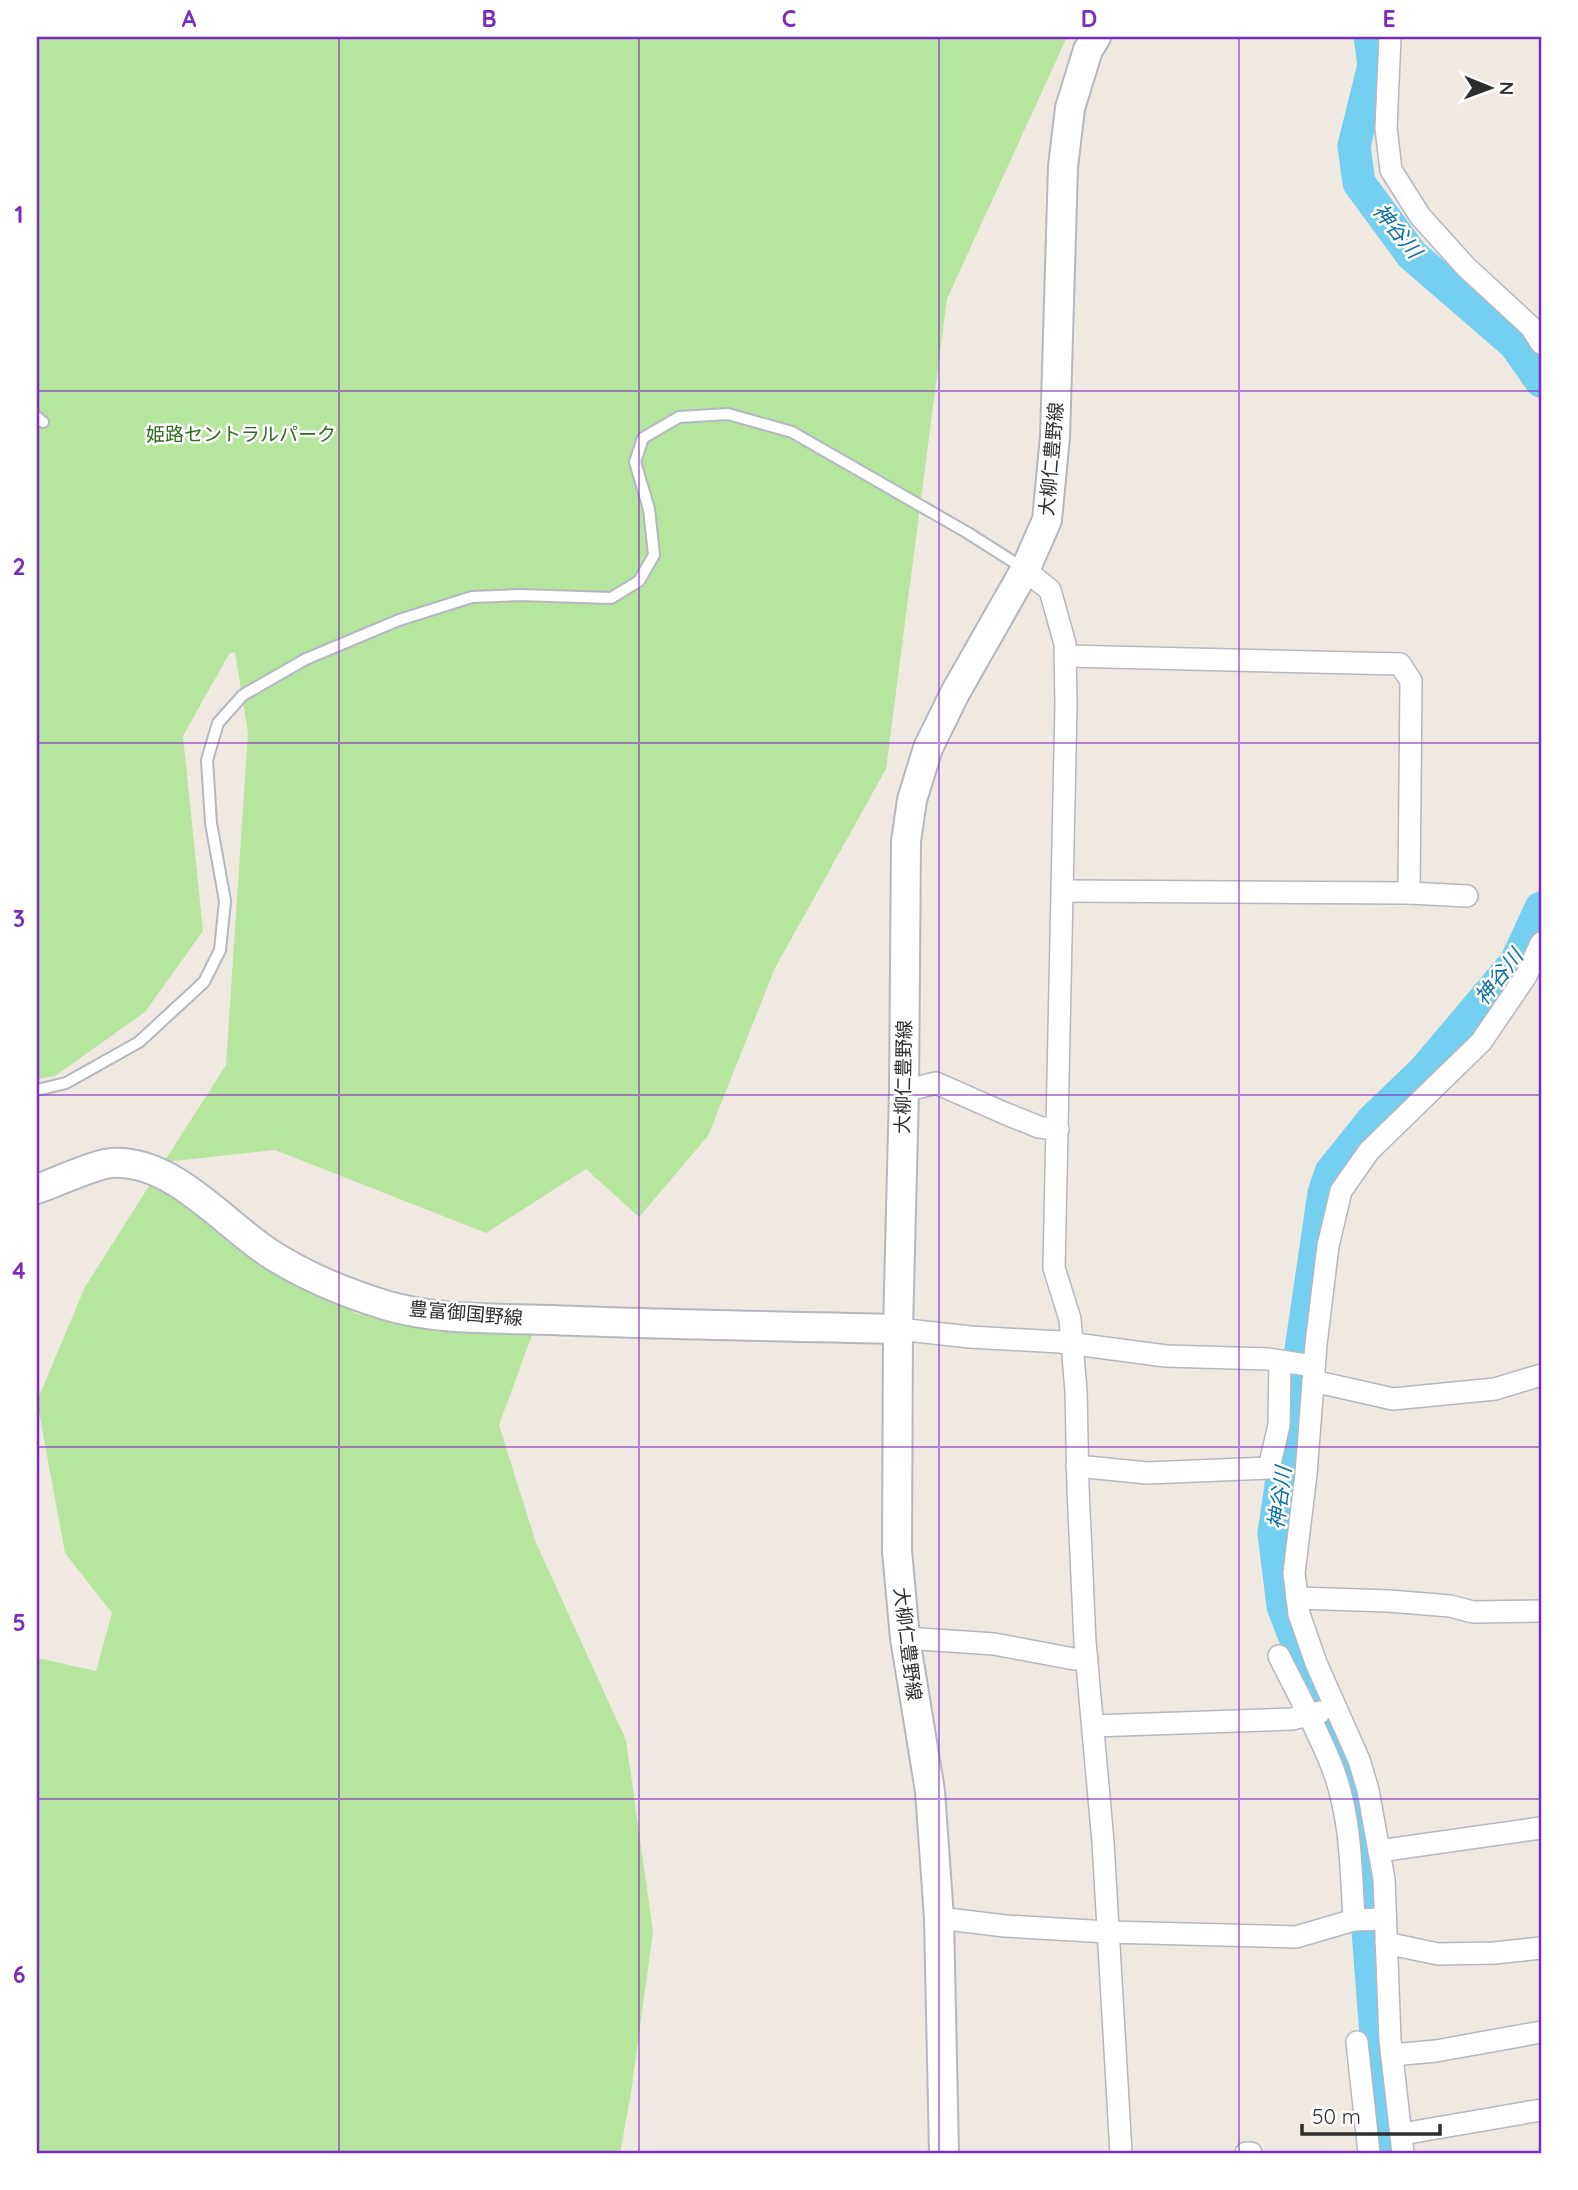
<svg xmlns="http://www.w3.org/2000/svg" width="1578" height="2190" font-family="Quicksand,'Noto Sans JP',sans-serif">
<style>
.green{fill:#b6e59e}
.lines{fill:none;stroke-linecap:round;stroke-linejoin:round}
.river{stroke:#75cff0;stroke-width:33}
.lane-casing{stroke:#b4b7c1;stroke-width:14}
.street-casing{stroke:#b4b7c1;stroke-width:24}
.secondary-casing{stroke:#b4b7c1;stroke-width:32}
.lane{stroke:#fff;stroke-width:10}
.street{stroke:#fff;stroke-width:21}
.secondary{stroke:#fff;stroke-width:28}
.grid{fill:none;stroke:#7b2cbf;stroke-width:2;stroke-opacity:0.55}
.labels{text-anchor:middle;stroke-width:5;stroke-linejoin:round;paint-order:stroke}
.park-label{font-size:19px;fill:#2c6e1b;stroke:#fff}
.street-label{font-size:19px;fill:#2e2e2e;stroke:#fff}
.water-label{font-size:21px;font-style:italic;fill:#0d6fa3;stroke:#fff}
.neatline{fill:none;stroke:#7b2cbf;stroke-width:2.5}
.grid-label{font-size:23px;text-anchor:middle;font-weight:bold;fill:#7b2cbf}
</style>
<rect width="100%" height="100%" fill="#efe9e1"/>
<g class="green">
<polygon points="37,37 1067,37 947,299 886,769 775,968 708,1136 639,1217 586,1169 486,1233 275,1150 164,1162 226,1065 248,733 235,652 229,654 183,736 203,931 145,1012 55,1076 37,1079"/>
<polygon points="156,1175 246,1250 357,1314 535,1327 499,1425 536,1543 626,1740 653,1932 631,2093 620,2153 37,2153 37,1658 96,1671 112,1613 65,1553 37,1401 85,1287"/>
</g>
<g class="lines">
<g class="river">
<polyline points="1370,37 1374,65 1354,146 1359,183 1412,255 1515,344 1541,381"/>
<polyline points="1385,2153 1366,1905 1352,1794 1341,1758 1283,1606 1274,1533 1324,1193 1331,1172 1372,1121 1424,1071 1516,962 1541,908"/>
</g>
<g class="lane-casing">
<g id="lane">
<polyline points="37,417 43,422"/>
<polyline points="37,1090 66,1083 139,1042 204,982 220,950 225,901 211,823 207,760 218,723 243,695 306,659 399,620 472,597 520,595 611,598 639,581 654,555 649,509 635,462 643,438 679,417 728,414 792,432 968,533 1023,568"/>
</g>
</g>
<g class="street-casing">
<g id="street">
<polyline points="1390,37 1386,128 1391,170 1420,216 1466,267 1531,327 1541,343"/>
<polyline points="1025,570 1050,590 1065,644 1066,704 1054,1268 1070,1319 1076,1391 1078,1488 1085,1642 1103,1842 1121,2153"/>
<polyline points="1066,656 1400,664 1411,681 1409,893"/>
<polyline points="1063,891 1409,893 1467,896"/>
<polyline points="904,1091 936,1083 1004,1113 1039,1127 1058,1130"/>
<polyline points="898,1329 970,1337 1060,1342 1166,1356 1268,1359 1314,1366"/>
<polyline points="1313,1381 1393,1399 1495,1389 1541,1375"/>
<polyline points="1077,1466 1147,1473 1269,1468 1279,1425 1280,1361"/>
<polyline points="1297,1598 1389,1601 1450,1606 1473,1612 1541,1611"/>
<polyline points="905,1638 994,1644 1074,1659 1087,1659"/>
<path d="M1279,1656C1297,1692 1316,1727 1331,1764C1351,1813 1351,1868 1354,1920"/>
<polyline points="1093,1726 1292,1719 1320,1712"/>
<polyline points="1379,1851 1541,1828"/>
<polyline points="939,1918 1005,1926 1108,1932 1296,1937 1354,1920 1385,1919"/>
<polyline points="1386,1943 1438,1954 1494,1953 1541,1948"/>
<polyline points="1357,2042 1369,2153"/>
<polyline points="1392,2055 1436,2051 1541,2032"/>
<polyline points="1402,2134 1541,2110"/>
<polyline points="1246,2153 1251,2153"/>
<polyline points="1403,2153 1390,2040 1384,1879 1368,1790 1359,1760 1316,1663 1299,1614 1294,1573 1306,1474 1316,1344 1328,1246 1341,1191 1369,1151 1481,1042 1526,976 1541,943"/>
</g>
</g>
<g class="secondary-casing">
<g id="secondary">
<path d="M37,1189C54,1183 96,1164 111,1163C172,1159 222,1222 269,1253C303,1275 346,1293 385,1305C438,1321 498,1318 553,1320C668,1325 783,1326 898,1329"/>
<polyline points="944,2153 939,1918 930,1791 905,1638 897,1551 898,1329 904,1091 906,841 912,800 928,748 955,693 1025,570 1047,520 1055,437 1063,167 1070,108 1088,50 1096,37"/>
</g>
</g>
<use href="#lane" class="lane"/>
<use href="#street" class="street"/>
<use href="#secondary" class="secondary"/>
</g>
<path class="grid" d="M339,37V2153M639,37V2153M939,37V2153M1239,37V2153M37,391H1541M37,743H1541M37,1095H1541M37,1447H1541M37,1799H1541"/>
<g class="labels">
<g class="park-label">
<text x="241" y="441">姫路セントラルパーク</text>
</g>
<g class="street-label">
<text transform="translate(1051 459) rotate(-85)" y="7">大柳仁豊野線</text>
<text transform="translate(903 1077) rotate(-89)" y="7">大柳仁豊野線</text>
<text transform="translate(466 1313) rotate(5)" y="7">豊富御国野線</text>
<text transform="translate(908 1644) rotate(83)" y="7">大柳仁豊野線</text>
</g>
<g class="water-label">
<text transform="translate(1397 231) rotate(51)" y="7">神谷川</text>
<text transform="translate(1499 977) rotate(-52)" y="7">神谷川</text>
<text transform="translate(1280 1498) rotate(-83)" y="7">神谷川</text>
</g>
</g>
<rect width="1578" height="2190" fill="none" stroke="#ffffff" stroke-width="77"/>
<g transform="translate(1490 88) rotate(91)" stroke="#ffffff" stroke-width="5" paint-order="stroke">
<path d="M0-5L12 26L0 18L-12 26Z" fill="#2e2e2e"/>
<text y="-10" font-size="19" font-weight="bold" text-anchor="middle" fill="#2e2e2e">N</text>
</g>
<path d="M1302 2124v10h138v-10" fill="none" stroke="#2e2e2e" stroke-width="3.5"/>
<text x="1312" y="2124" font-size="21" fill="#2e2e2e" stroke="#ffffff" stroke-width="5" paint-order="stroke">50 m</text>
<rect x="38" y="38" width="1502" height="2114" class="neatline"/>
<g class="grid-label">
<text x="189" y="27">A</text>
<text x="489" y="27">B</text>
<text x="789" y="27">C</text>
<text x="1089" y="27">D</text>
<text x="1389" y="27">E</text>
<text x="19" y="223">1</text>
<text x="19" y="575">2</text>
<text x="19" y="927">3</text>
<text x="19" y="1279">4</text>
<text x="19" y="1631">5</text>
<text x="19" y="1983">6</text>
</g>
</svg>
